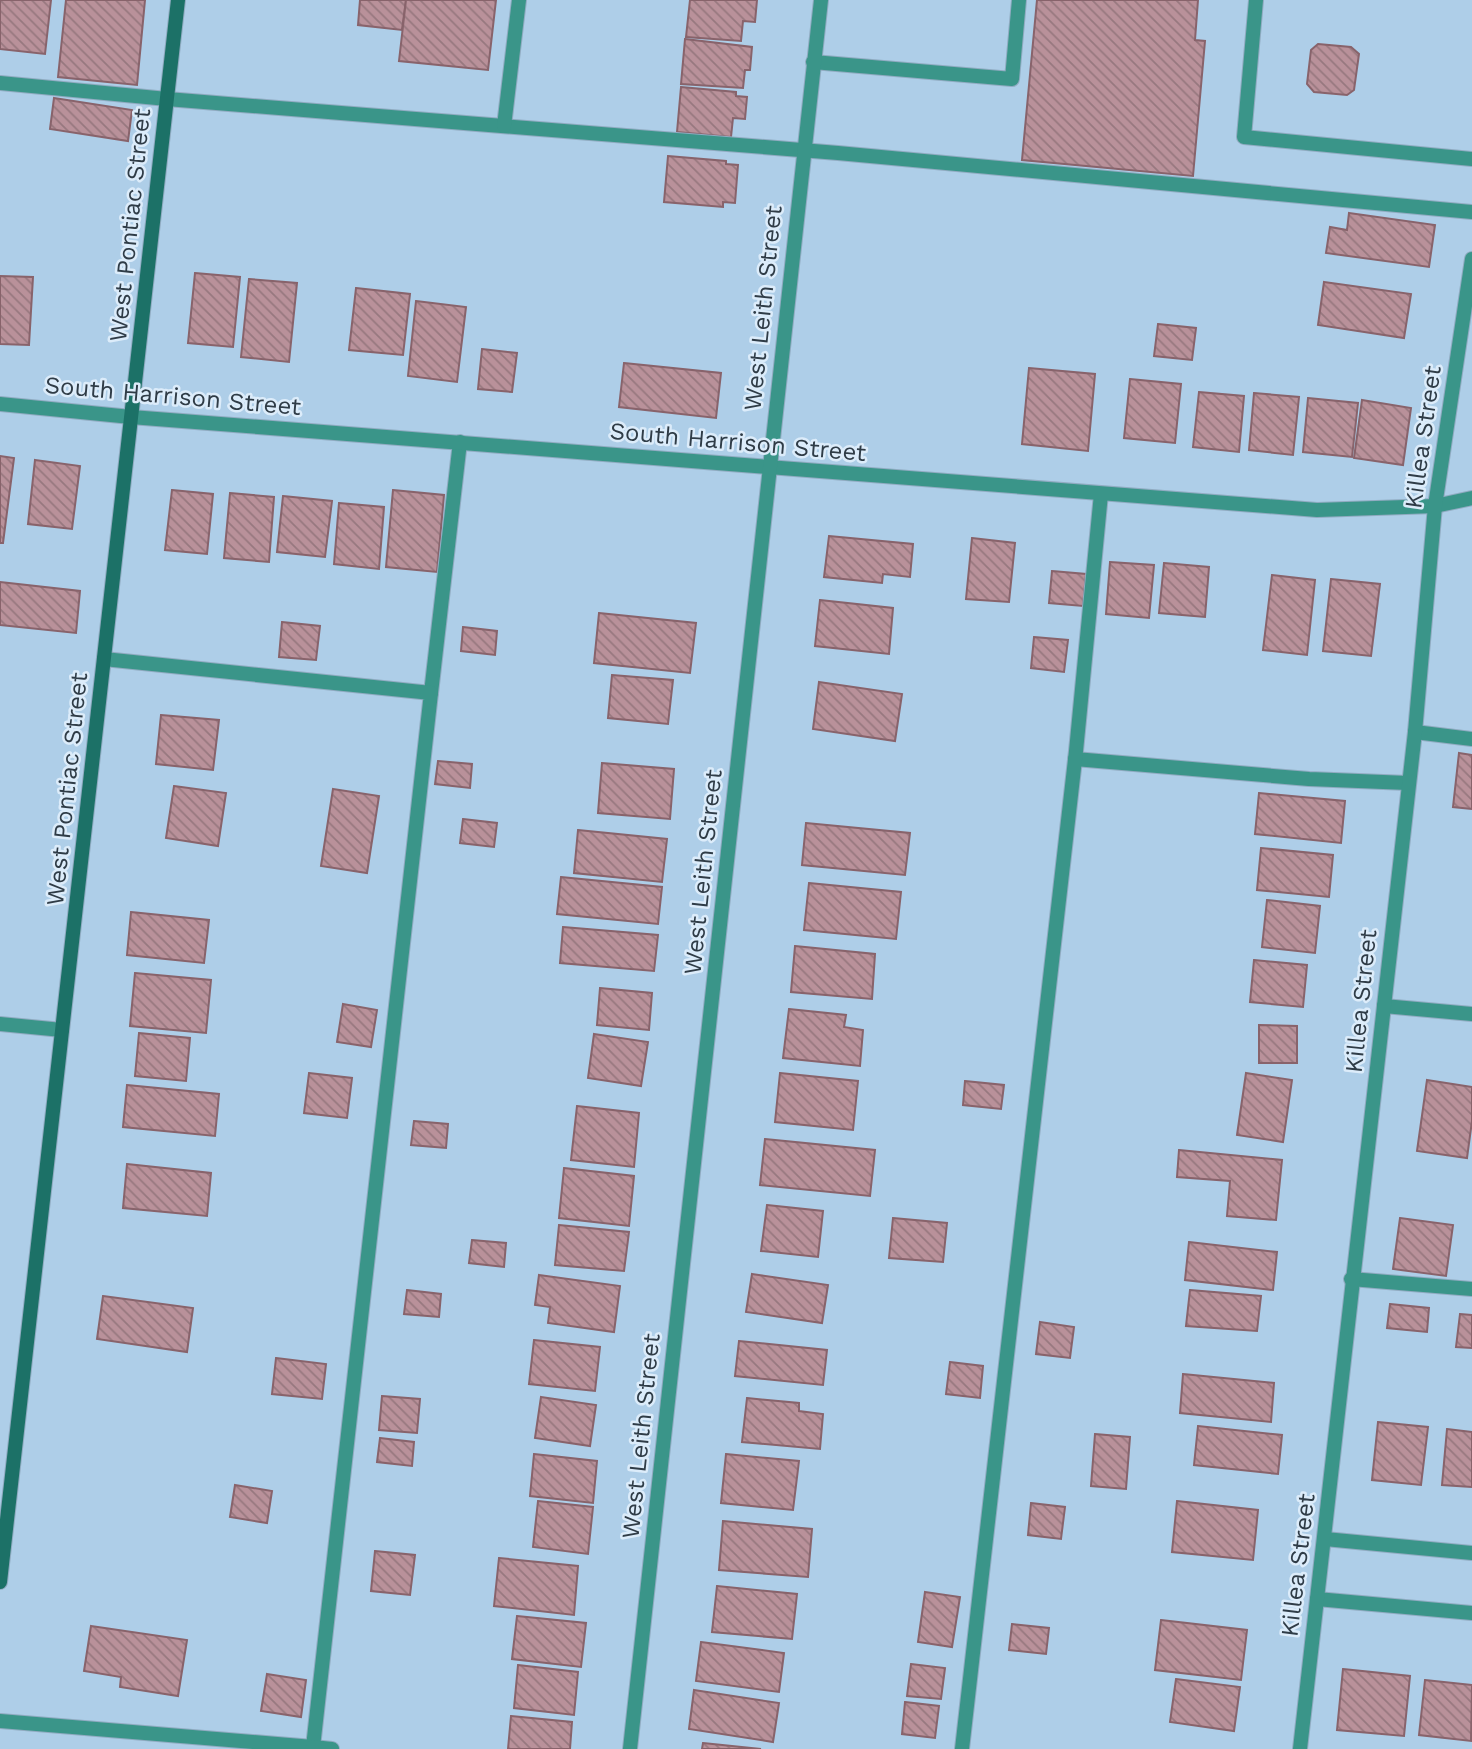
<svg xmlns="http://www.w3.org/2000/svg" width="1472" height="1749" font-family="'Work Sans',sans-serif">
<style>
.building{fill:url(#building-back-hatch);stroke:#88636b;stroke-width:2}
.lines{fill:none;stroke-linecap:round;stroke-linejoin:round}
.lane-casing{stroke:#90abc1;stroke-width:16}
.street-casing{stroke:#90abc1;stroke-width:16}
.secondary-casing{stroke:#90abc1;stroke-width:16}
.lane{stroke:#3a9589;stroke-width:14}
.street{stroke:#3a9589;stroke-width:14}
.secondary{stroke:#1c7167;stroke-width:14}
.labels{text-anchor:middle;stroke-width:5;stroke-linejoin:round;paint-order:stroke}
.street-label{font-size:24px;fill:#2f3c47;stroke:#dcecfa}
</style>
<defs>
<pattern id="building-back-hatch" width="6" height="6" patternUnits="userSpaceOnUse" patternTransform="scale(1.75)"><rect width="6" height="6" fill="#b9919a"/><path d="M-1 5l2 2M0 0l6 6M5-1l2 2" fill="none" stroke="#97787f"/></pattern>
</defs>
<rect width="100%" height="100%" fill="#aecee8"/>
<g class="building">
<polygon points="0,0 51,0 45,54 0,49"/>
<polygon points="66,0 145,0 137,85 58,77"/>
<polygon points="360,0 406,0 402,30 358,25"/>
<polygon points="406,0 496,0 488,70 399,61"/>
<polygon points="690,0 757,0 755,22 743,21 741,41 686,37"/>
<polygon points="1037,0 1198,0 1195,40 1205,41 1193,176 1022,160"/>
<polygon points="685,39 752,47 750,70 745,70 743,88 681,84"/>
<polygon points="1318,44 1351,47 1359,54 1354,90 1347,95 1314,92 1307,84 1311,50"/>
<polygon points="681,87 736,92 736,96 747,97 745,119 733,118 731,137 677,132"/>
<polygon points="54,98 132,110 128,141 50,129"/>
<polygon points="668,156 726,161 726,164 738,165 735,203 723,202 723,207 664,202"/>
<polygon points="1349,213 1435,225 1429,267 1326,253 1330,227 1347,230"/>
<polygon points="195,273 240,277 233,347 188,343"/>
<polygon points="0,276 33,277 29,345 0,344"/>
<polygon points="249,279 297,283 289,362 241,357"/>
<polygon points="1324,282 1411,294 1404,338 1318,325"/>
<polygon points="356,288 410,294 403,355 349,350"/>
<polygon points="416,301 466,307 457,382 408,376"/>
<polygon points="1158,324 1196,328 1192,360 1154,356"/>
<polygon points="482,349 517,353 512,392 478,389"/>
<polygon points="624,363 721,373 716,418 619,407"/>
<polygon points="1029,368 1095,374 1088,451 1022,444"/>
<polygon points="1130,379 1181,384 1175,443 1124,438"/>
<polygon points="1199,392 1244,396 1239,452 1193,447"/>
<polygon points="1254,393 1299,397 1293,455 1249,450"/>
<polygon points="1308,398 1358,403 1352,457 1303,452"/>
<polygon points="1362,400 1411,408 1403,465 1354,458"/>
<polygon points="0,456 14,458 3,543 0,543"/>
<polygon points="35,460 80,466 72,529 28,524"/>
<polygon points="172,490 213,494 207,554 165,550"/>
<polygon points="393,490 444,495 437,572 386,567"/>
<polygon points="230,493 274,497 269,562 224,558"/>
<polygon points="283,496 332,501 325,557 277,552"/>
<polygon points="339,503 384,507 379,569 334,564"/>
<polygon points="829,536 913,544 910,577 883,574 882,583 824,577"/>
<polygon points="972,538 1015,543 1009,602 966,599"/>
<polygon points="1110,562 1154,565 1149,618 1106,614"/>
<polygon points="1164,563 1209,567 1205,617 1159,613"/>
<polygon points="1052,571 1086,574 1083,606 1049,603"/>
<polygon points="1272,575 1315,580 1307,655 1263,650"/>
<polygon points="1331,579 1380,584 1371,656 1323,651"/>
<polygon points="0,582 80,591 76,633 0,625"/>
<polygon points="820,600 893,608 889,654 815,646"/>
<polygon points="599,613 696,623 690,673 594,663"/>
<polygon points="282,622 320,626 316,660 279,657"/>
<polygon points="463,627 497,631 495,655 461,651"/>
<polygon points="1034,637 1068,640 1064,672 1031,668"/>
<polygon points="612,675 673,680 668,724 608,718"/>
<polygon points="819,682 902,694 895,741 813,729"/>
<polygon points="161,715 219,720 213,770 156,764"/>
<polygon points="1459,753 1472,755 1472,809 1453,807"/>
<polygon points="438,761 472,764 470,788 435,784"/>
<polygon points="602,763 674,769 670,819 598,813"/>
<polygon points="174,786 226,793 218,846 166,838"/>
<polygon points="333,789 379,796 367,873 321,866"/>
<polygon points="1259,793 1345,801 1341,843 1255,834"/>
<polygon points="463,819 497,823 494,847 460,843"/>
<polygon points="806,823 910,833 905,875 802,865"/>
<polygon points="578,830 667,839 662,882 574,873"/>
<polygon points="1261,848 1333,855 1329,897 1257,890"/>
<polygon points="561,877 662,887 658,924 557,914"/>
<polygon points="809,883 901,892 896,939 804,930"/>
<polygon points="1267,900 1320,906 1315,953 1262,947"/>
<polygon points="131,912 209,920 204,963 127,955"/>
<polygon points="563,927 658,935 654,971 560,963"/>
<polygon points="795,946 875,954 872,999 791,992"/>
<polygon points="1254,960 1307,965 1303,1007 1250,1002"/>
<polygon points="135,973 211,980 206,1033 130,1026"/>
<polygon points="600,988 652,993 649,1030 597,1025"/>
<polygon points="343,1004 377,1010 371,1047 337,1042"/>
<polygon points="789,1009 846,1015 844,1027 863,1030 860,1066 783,1058"/>
<polygon points="1259,1025 1297,1026 1297,1063 1259,1063"/>
<polygon points="139,1033 190,1038 186,1081 135,1076"/>
<polygon points="594,1034 648,1042 641,1086 588,1078"/>
<polygon points="309,1073 352,1078 347,1118 304,1113"/>
<polygon points="780,1073 858,1081 853,1130 775,1122"/>
<polygon points="1246,1073 1292,1080 1283,1142 1237,1135"/>
<polygon points="1427,1080 1472,1087 1472,1121 1467,1158 1417,1151"/>
<polygon points="965,1081 1004,1085 1001,1109 963,1105"/>
<polygon points="127,1085 219,1094 215,1136 123,1127"/>
<polygon points="577,1106 639,1113 634,1167 571,1160"/>
<polygon points="414,1121 448,1124 446,1148 411,1145"/>
<polygon points="765,1139 875,1150 870,1196 760,1185"/>
<polygon points="1179,1150 1282,1160 1276,1220 1227,1216 1230,1181 1177,1177"/>
<polygon points="127,1164 211,1173 207,1216 123,1208"/>
<polygon points="564,1168 634,1176 629,1226 559,1218"/>
<polygon points="767,1205 823,1211 818,1257 761,1251"/>
<polygon points="893,1218 947,1223 943,1262 889,1258"/>
<polygon points="1400,1218 1453,1225 1446,1276 1393,1269"/>
<polygon points="559,1225 629,1232 624,1271 555,1265"/>
<polygon points="472,1240 506,1243 504,1267 469,1263"/>
<polygon points="1189,1242 1277,1252 1273,1290 1185,1280"/>
<polygon points="752,1274 828,1285 822,1323 746,1312"/>
<polygon points="539,1275 620,1286 614,1332 548,1323 550,1307 535,1305"/>
<polygon points="407,1290 441,1294 439,1317 404,1314"/>
<polygon points="1190,1290 1261,1296 1257,1331 1186,1326"/>
<polygon points="103,1296 193,1308 187,1352 97,1339"/>
<polygon points="1390,1304 1429,1308 1427,1332 1387,1328"/>
<polygon points="1460,1314 1472,1315 1472,1348 1456,1347"/>
<polygon points="1040,1322 1074,1327 1070,1358 1036,1354"/>
<polygon points="534,1340 600,1347 595,1391 529,1384"/>
<polygon points="739,1341 827,1350 823,1385 735,1376"/>
<polygon points="276,1358 326,1364 322,1399 272,1394"/>
<polygon points="950,1362 983,1366 980,1398 946,1394"/>
<polygon points="1183,1374 1274,1383 1271,1422 1180,1413"/>
<polygon points="382,1396 420,1399 417,1433 379,1430"/>
<polygon points="541,1397 596,1405 590,1446 535,1438"/>
<polygon points="747,1398 799,1403 799,1411 823,1414 820,1449 742,1442"/>
<polygon points="1378,1422 1428,1427 1421,1485 1372,1480"/>
<polygon points="1198,1426 1282,1435 1278,1474 1194,1465"/>
<polygon points="1447,1429 1472,1432 1472,1487 1442,1485"/>
<polygon points="1095,1434 1130,1437 1126,1489 1091,1486"/>
<polygon points="380,1438 414,1442 412,1466 377,1462"/>
<polygon points="534,1454 597,1461 593,1503 530,1496"/>
<polygon points="726,1454 799,1461 793,1510 721,1503"/>
<polygon points="235,1485 272,1491 267,1523 230,1517"/>
<polygon points="538,1501 593,1507 588,1554 533,1547"/>
<polygon points="1177,1501 1258,1510 1253,1560 1172,1552"/>
<polygon points="1031,1503 1065,1507 1061,1539 1028,1535"/>
<polygon points="723,1521 812,1529 808,1577 719,1570"/>
<polygon points="375,1551 415,1555 410,1595 371,1591"/>
<polygon points="499,1558 578,1566 574,1615 494,1606"/>
<polygon points="717,1586 797,1594 792,1639 712,1632"/>
<polygon points="925,1592 960,1597 952,1647 918,1642"/>
<polygon points="517,1616 586,1623 581,1667 512,1659"/>
<polygon points="1161,1620 1247,1630 1241,1680 1155,1670"/>
<polygon points="1012,1624 1049,1628 1046,1654 1009,1650"/>
<polygon points="91,1626 187,1640 178,1696 120,1687 121,1677 84,1671"/>
<polygon points="701,1642 784,1653 779,1692 696,1681"/>
<polygon points="911,1664 945,1668 941,1699 907,1696"/>
<polygon points="518,1665 578,1672 574,1715 514,1708"/>
<polygon points="1343,1669 1410,1676 1404,1736 1337,1730"/>
<polygon points="267,1674 306,1680 301,1717 261,1711"/>
<polygon points="1176,1679 1240,1687 1234,1731 1170,1722"/>
<polygon points="1425,1680 1472,1685 1471,1741 1419,1735"/>
<polygon points="694,1690 779,1703 773,1742 689,1729"/>
<polygon points="905,1702 939,1706 935,1738 902,1734"/>
<polygon points="511,1716 572,1722 570,1749 508,1749"/>
<polygon points="703,1743 761,1749 702,1749"/>
</g>
<g class="lines">
<g class="lane-casing">
<g id="lane">
<polyline points="1256,0 1244,137 1472,159"/>
<polyline points="813,62 1012,79 1019,0"/>
<polyline points="0,83 167,99 838,153 1472,212"/>
<polyline points="504,126 519,0"/>
<polyline points="431,693 460,442"/>
<polyline points="1415,732 1472,739"/>
<polyline points="1075,759 1309,779 1408,783"/>
<polyline points="1351,1279 1472,1289"/>
<polyline points="0,1721 313,1747 431,693 104,659"/>
<polyline points="313,1747 332,1749"/>
<polyline points="962,1749 1076,751 1101,494"/>
</g>
</g>
<g class="street-casing">
<g id="street">
<polyline points="0,404 131,417 1317,510 1435,506 1472,498"/>
<polyline points="1384,1006 1472,1014"/>
<polyline points="0,1024 62,1030"/>
<polyline points="1325,1539 1472,1553"/>
<polyline points="1317,1599 1472,1613"/>
<polyline points="630,1749 821,0"/>
<polyline points="1300,1749 1415,732 1435,506 1472,259"/>
</g>
</g>
<g class="secondary-casing">
<polyline id="secondary" points="0,1582 178,0"/>
</g>
<use href="#lane" class="lane"/>
<use href="#street" class="street"/>
<use href="#secondary" class="secondary"/>
</g>
<g class="labels">
<g class="street-label">
<text transform="translate(130 225) rotate(-84)" y="8">West Pontiac Street</text>
<text transform="translate(763 308) rotate(-84)" y="8">West Leith Street</text>
<text transform="translate(173 396) rotate(5)" y="8">South Harrison Street</text>
<text transform="translate(1423 437) rotate(-82)" y="8">Killea Street</text>
<text transform="translate(738 442) rotate(5)" y="8">South Harrison Street</text>
<text transform="translate(67 789) rotate(-84)" y="8">West Pontiac Street</text>
<text transform="translate(703 872) rotate(-84)" y="8">West Leith Street</text>
<text transform="translate(1361 1001) rotate(-84)" y="8">Killea Street</text>
<text transform="translate(641 1436) rotate(-84)" y="8">West Leith Street</text>
<text transform="translate(1298 1565) rotate(-83)" y="8">Killea Street</text>
</g>
</g>
</svg>
